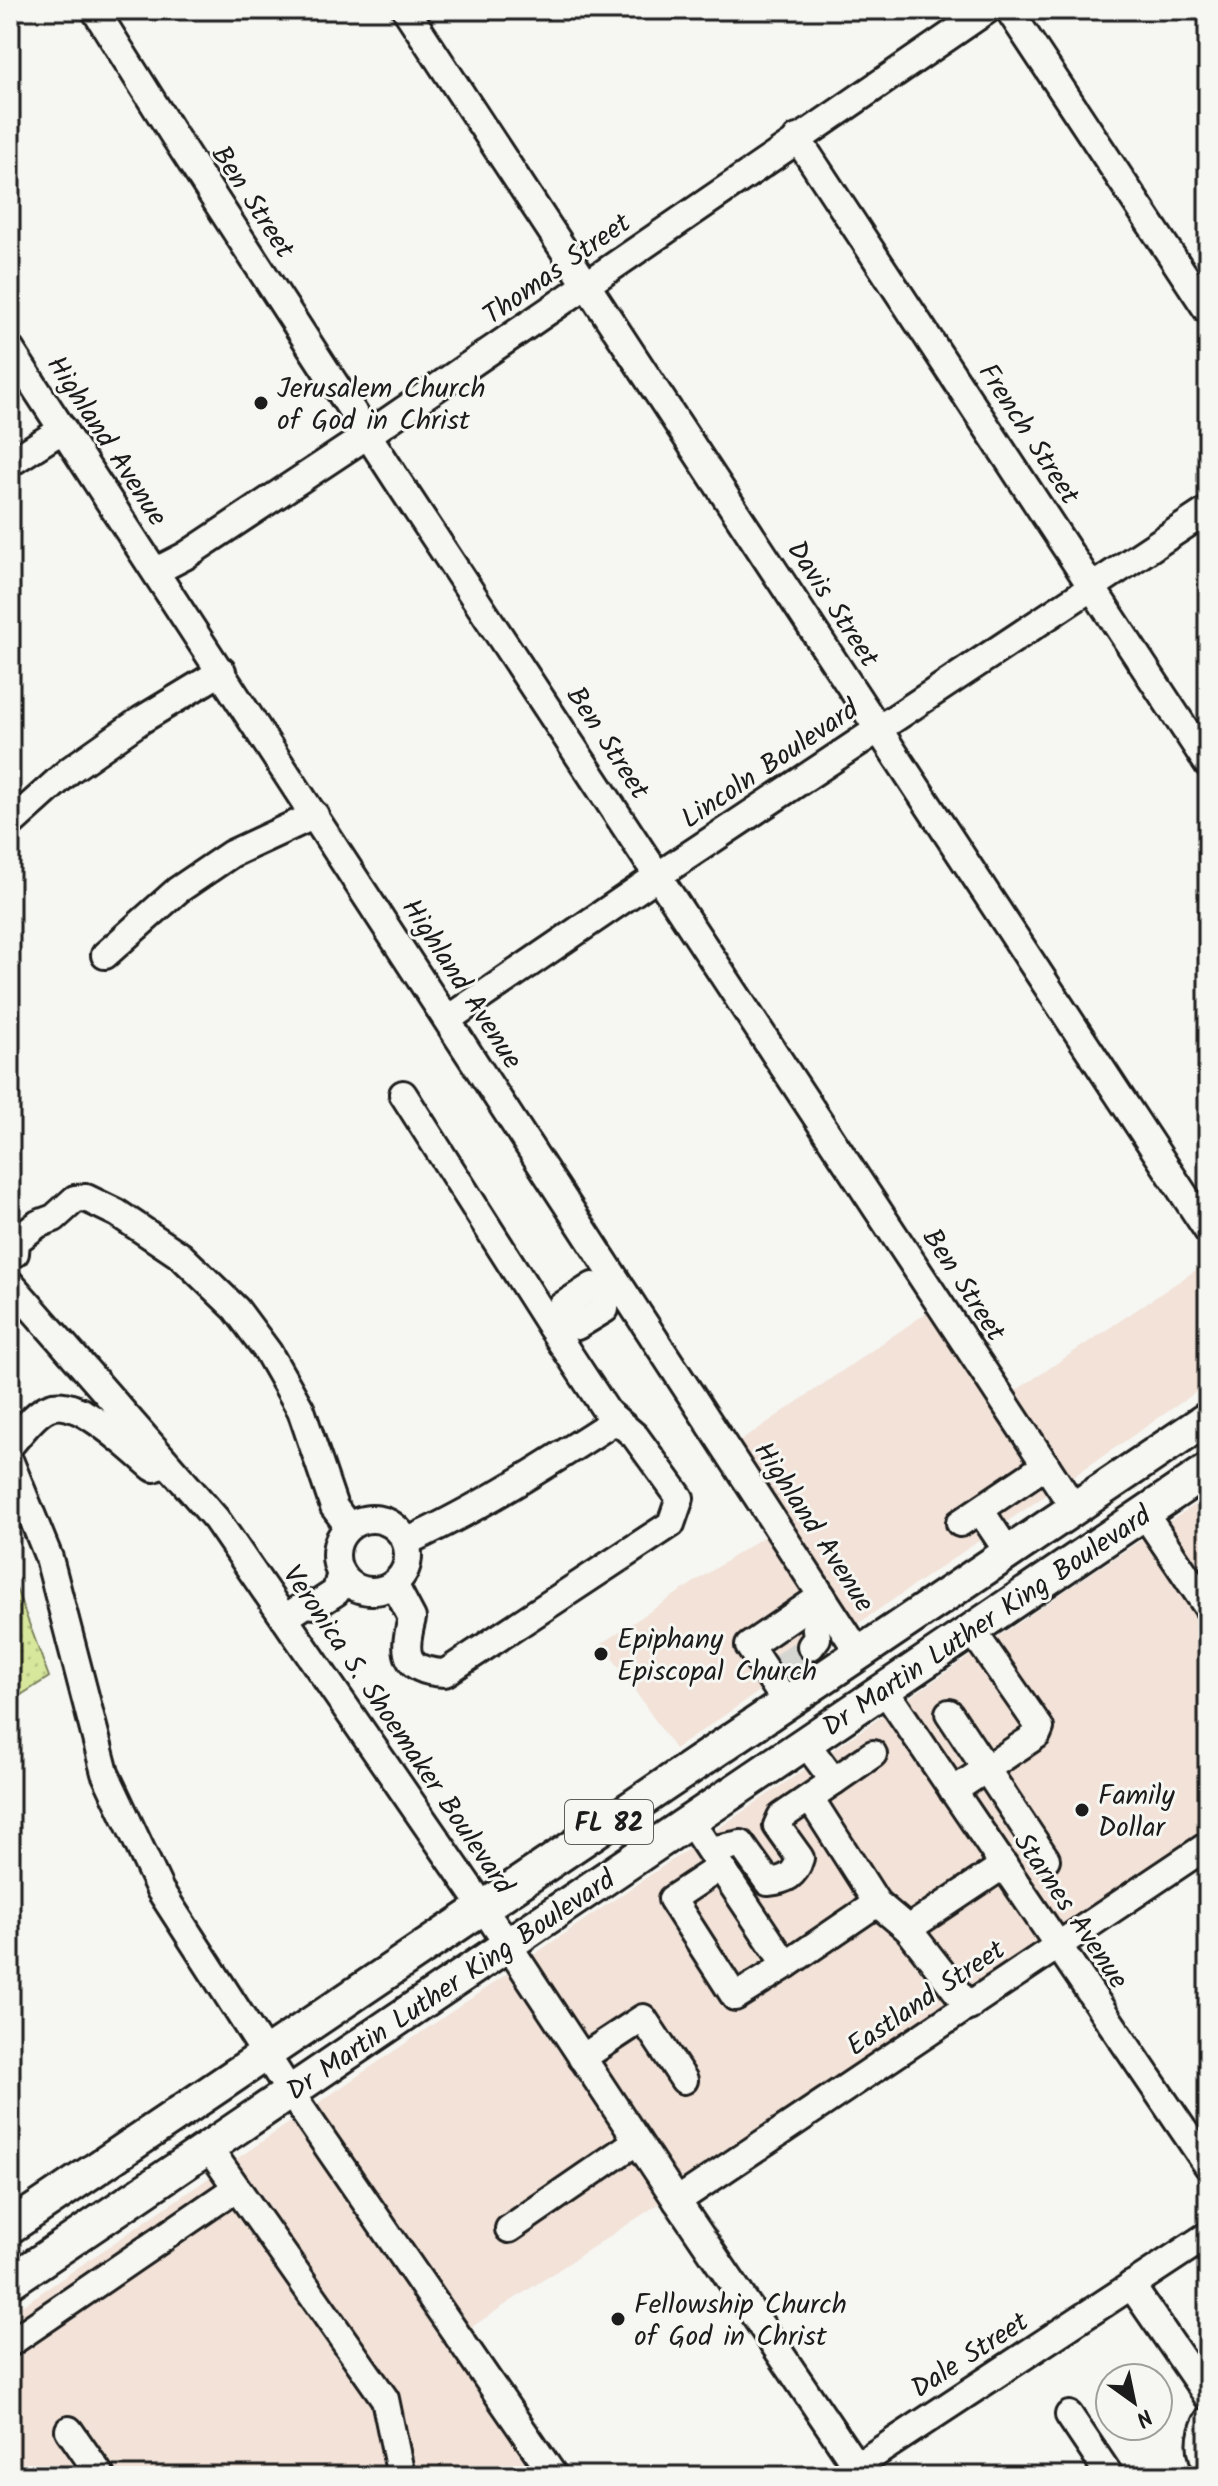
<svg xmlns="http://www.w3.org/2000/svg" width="1218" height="2486" font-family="Kalam,sans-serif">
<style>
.built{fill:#f2e2d8}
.park{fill:url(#park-dots);stroke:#7a825c;stroke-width:2}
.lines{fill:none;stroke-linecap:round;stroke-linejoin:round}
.minor-tunnel{stroke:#d5d5d2;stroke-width:26;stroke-dasharray:26 13;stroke-linecap:butt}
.minor-casing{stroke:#1c1c1c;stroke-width:32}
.major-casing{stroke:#1c1c1c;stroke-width:38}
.minor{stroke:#f6f6f2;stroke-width:26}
.major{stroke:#f6f6f2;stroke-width:32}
.poi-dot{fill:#1c1c1c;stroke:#f6f6f2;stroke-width:3}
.labels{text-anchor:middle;stroke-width:6;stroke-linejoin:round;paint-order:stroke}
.shield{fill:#f6f6f2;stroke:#5d5d5c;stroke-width:2}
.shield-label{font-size:26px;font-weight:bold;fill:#1c1c1c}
.street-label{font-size:28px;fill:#1c1c1c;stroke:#f6f6f2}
.poi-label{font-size:28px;fill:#1c1c1c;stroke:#f6f6f2;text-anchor:start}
</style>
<defs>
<pattern id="park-dots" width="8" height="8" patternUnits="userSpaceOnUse" patternTransform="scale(2)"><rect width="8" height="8" fill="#d7e79b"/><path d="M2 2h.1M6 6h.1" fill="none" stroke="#b8c685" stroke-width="1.8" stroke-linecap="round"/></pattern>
</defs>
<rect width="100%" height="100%" fill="#f6f6f2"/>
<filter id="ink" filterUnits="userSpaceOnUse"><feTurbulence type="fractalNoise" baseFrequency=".0125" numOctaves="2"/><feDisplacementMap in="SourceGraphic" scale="16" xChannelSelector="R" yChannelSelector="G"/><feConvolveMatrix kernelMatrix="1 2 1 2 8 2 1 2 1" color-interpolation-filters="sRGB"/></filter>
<g filter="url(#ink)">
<g class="built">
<polygon points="1208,1262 1208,1384 675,1749 602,1643 769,1533 719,1456 929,1311 993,1406"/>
<polygon points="1208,1496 1208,1842 682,2188 529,1958 1084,1578"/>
<polygon points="511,1971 663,2201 467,2330 314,2106"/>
<polygon points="295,2119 540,2476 10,2476 10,2314"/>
</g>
<polygon class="park" points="10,1572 49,1677 10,1702"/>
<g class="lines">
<polyline class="minor-tunnel" points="779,1668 811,1646"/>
<g class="minor-casing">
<g id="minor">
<polyline points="95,10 176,139 397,480 1074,1508"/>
<polyline points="406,10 1208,1231"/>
<polyline points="1009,10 1208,311"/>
<polyline points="797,138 1208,764"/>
<polyline points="10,349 859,1653"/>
<polyline points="10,463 63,429"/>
<polyline points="156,571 185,556 369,434 987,10"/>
<polyline points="10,824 70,770 141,720 222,671"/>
<polyline points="105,955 178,890 231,854 315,815"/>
<polyline points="448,1019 659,875 1208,510"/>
<polyline points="403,1094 551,1327 560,1320 562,1306 593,1286 606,1292"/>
<polyline points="15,1253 16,1241 38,1224 54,1218 75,1199 86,1198 117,1213 181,1256 236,1309 268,1352 301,1410 334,1507 349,1527"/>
<polyline points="10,1283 216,1519 483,1907 677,2201 863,2476"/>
<polyline points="560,1320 577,1326 605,1309 606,1292"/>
<path d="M10,1445C21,1433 35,1412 50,1407C79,1396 133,1451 154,1468"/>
<polyline points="10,1462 49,1558 105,1773 160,1890 290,2092 554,2476"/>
<polyline points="980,1510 1008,1552"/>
<polyline points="1144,1513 1208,1608"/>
<circle cx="372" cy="1555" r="36"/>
<polyline points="960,1523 1046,1465"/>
<path d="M406,1542C480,1508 548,1464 616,1420"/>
<path d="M394,1584L412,1618C403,1653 403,1671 445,1673L671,1524L680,1498L635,1436L607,1412L551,1327"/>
<polyline points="285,1618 306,1604 316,1605 336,1592 339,1580"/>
<polyline points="811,1646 817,1638 813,1603"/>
<polyline points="884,1689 1208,2166"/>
<polyline points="786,1702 749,1646 822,1596"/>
<polyline points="949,1713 1046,1859"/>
<polyline points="834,1781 873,1754"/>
<polyline points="953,1791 1037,1735 1040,1728 972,1630"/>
<polyline points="810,1798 877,1903 908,1929"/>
<polyline points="700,1836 786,1965 877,1903"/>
<path d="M710,1850L741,1844L768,1882C786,1880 795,1876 800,1858L777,1826L781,1817L834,1781L805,1742"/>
<polyline points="720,1867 672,1899 735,1997 786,1965"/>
<polyline points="969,2007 908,1929 1004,1865"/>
<polyline points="582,2058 643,2018 684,2080"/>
<polyline points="208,2147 385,2399 401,2476"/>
<polyline points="677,2201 1208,1845"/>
<polyline points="509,2229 637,2141"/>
<polyline points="1131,2285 1208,2397"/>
<polyline points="10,2343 236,2188"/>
<polyline points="1069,2415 1110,2476"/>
<path d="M1208,2420C1199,2437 1199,2451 1208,2467"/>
<polyline points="69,2430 101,2476"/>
<polyline points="843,2475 1208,2235"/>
</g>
</g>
<g class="major-casing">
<g id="major">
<polyline points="10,2227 1208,1418"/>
<polyline points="10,2282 1208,1470"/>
</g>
</g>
<use href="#minor" class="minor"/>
<use href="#major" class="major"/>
</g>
</g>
<g class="poi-dot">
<circle cx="261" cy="403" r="8"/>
<circle cx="601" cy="1654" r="8"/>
<circle cx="1082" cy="1810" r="8"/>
<circle cx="618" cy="2319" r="8"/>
</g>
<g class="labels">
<rect class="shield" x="565" y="1800" width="88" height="44" rx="6"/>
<g class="shield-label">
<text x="609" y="1831">FL 82</text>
</g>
<g class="street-label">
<text transform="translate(254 201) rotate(57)" y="10">Ben Street</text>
<text transform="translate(556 268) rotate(-35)" y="10">Thomas Street</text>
<text transform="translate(1030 433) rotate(57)" y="10">French Street</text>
<text transform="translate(108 440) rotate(57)" y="10">Highland Avenue</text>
<text transform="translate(834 603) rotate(57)" y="10">Davis Street</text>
<text transform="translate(609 742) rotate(57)" y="10">Ben Street</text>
<text transform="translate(769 763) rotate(-34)" y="10">Lincoln Boulevard</text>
<text transform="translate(463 983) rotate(57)" y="10">Highland Avenue</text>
<text transform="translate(965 1284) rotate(57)" y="10">Ben Street</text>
<text transform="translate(815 1526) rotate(57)" y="10">Highland Avenue</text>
<text transform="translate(986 1620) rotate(-34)" y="10">Dr Martin Luther King Boulevard</text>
<text transform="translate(399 1729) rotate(56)" y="10">Veronica S. Shoemaker Boulevard</text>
<text transform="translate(1072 1910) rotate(56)" y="10">Starnes Avenue</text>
<text transform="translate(450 1984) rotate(-34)" y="10">Dr Martin Luther King Boulevard</text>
<text transform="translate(925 1997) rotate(-34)" y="10">Eastland Street</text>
<text transform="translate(969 2354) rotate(-33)" y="10">Dale Street</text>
</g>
<g class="poi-label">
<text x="277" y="397">Jerusalem Church<tspan x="277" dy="32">of God in Christ</tspan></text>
<text x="617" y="1648">Epiphany<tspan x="617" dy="32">Episcopal Church</tspan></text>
<text x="1098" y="1804">Family<tspan x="1098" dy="32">Dollar</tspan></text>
<text x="634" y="2313">Fellowship Church<tspan x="634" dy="32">of God in Christ</tspan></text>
</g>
</g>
<rect width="1218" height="2486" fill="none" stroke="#f6f6f2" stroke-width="40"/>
<rect x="20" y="20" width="1178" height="2446" fill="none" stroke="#1c1c1c" stroke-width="3" filter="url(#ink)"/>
<g transform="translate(1134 2402) rotate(147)"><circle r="38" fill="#f6f6f2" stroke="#9f9f9c" stroke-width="2"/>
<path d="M0-6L14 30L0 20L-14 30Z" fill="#1c1c1c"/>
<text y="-12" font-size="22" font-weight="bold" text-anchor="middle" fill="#1c1c1c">N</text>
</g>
</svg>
